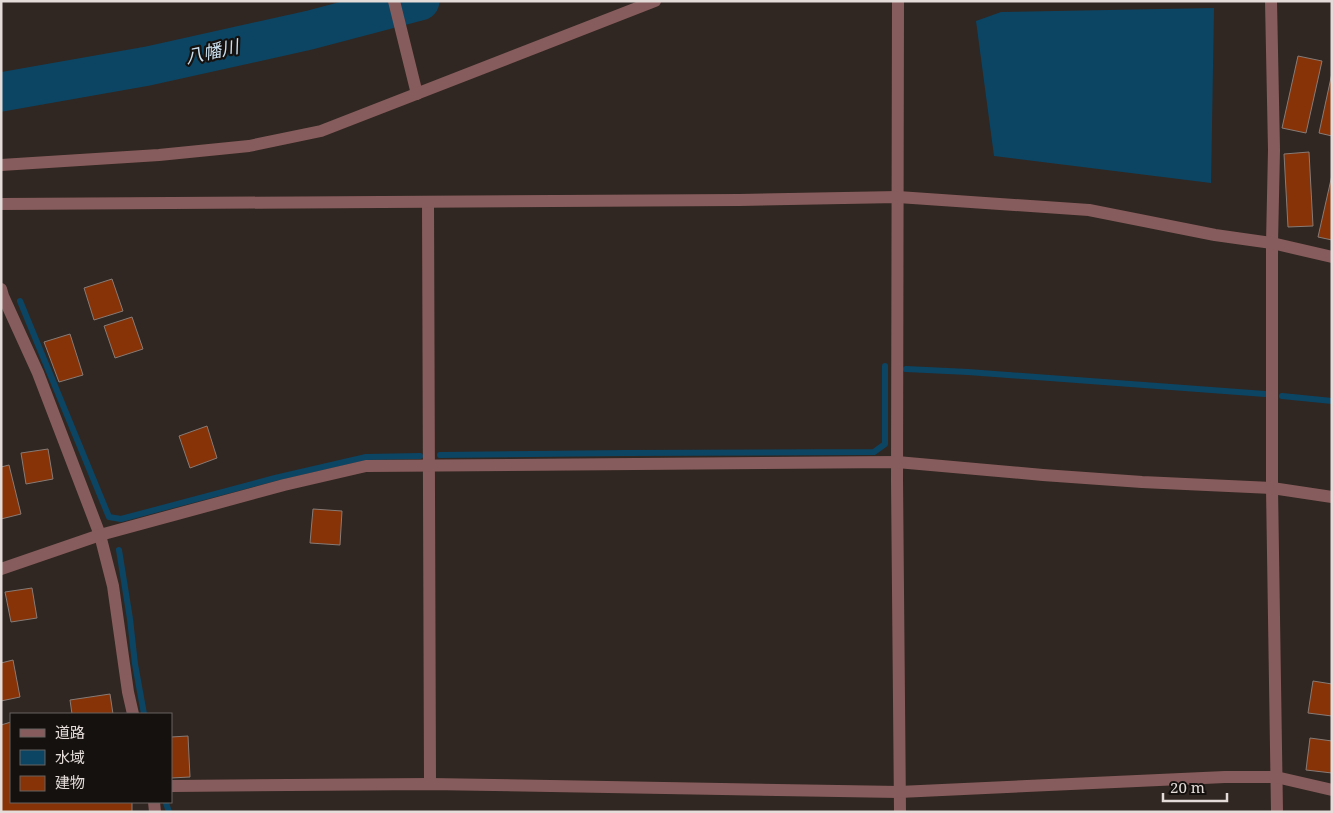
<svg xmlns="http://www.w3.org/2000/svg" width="1333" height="813" font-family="'Noto Serif','Noto Sans JP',serif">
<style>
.water{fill:#0c4563}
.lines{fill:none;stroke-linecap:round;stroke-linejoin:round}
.stream{stroke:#0c4563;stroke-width:6}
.river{stroke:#0c4563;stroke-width:39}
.building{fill:#883307;stroke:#877b76}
.minor{stroke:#875c5c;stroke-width:12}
.labels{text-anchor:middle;stroke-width:4.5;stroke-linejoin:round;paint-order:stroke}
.water-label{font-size:18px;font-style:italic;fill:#c9dfee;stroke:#15110f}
</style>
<rect width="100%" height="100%" fill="#302722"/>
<polygon class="water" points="1214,8 1211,183 994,156 976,21 1001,12"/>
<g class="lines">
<g class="stream">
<polyline points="20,301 109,517 121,519 275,478 366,457 420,456"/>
<polyline points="906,369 968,372 1265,394"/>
<polyline points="1282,396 1332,401"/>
<polyline points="440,455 625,453 874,452 885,444 885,366"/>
<polyline points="119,550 130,619 135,664 144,714"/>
<polyline points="166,803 169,812"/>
</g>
<polyline class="river" points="1,92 148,66 310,30 420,1"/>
</g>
<g class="building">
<polygon points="1298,56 1322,61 1306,133 1282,128"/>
<polygon points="1332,73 1332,136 1319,133"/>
<polygon points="1309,152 1313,226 1288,227 1284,154"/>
<polygon points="1332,175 1332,240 1318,237"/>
<polygon points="112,279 123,311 94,320 84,288"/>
<polygon points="132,317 143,349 115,358 104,326"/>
<polygon points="70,334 83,375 59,382 44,342"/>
<polygon points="207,426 217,458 190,468 179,436"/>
<polygon points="48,449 53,479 26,484 21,453"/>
<polygon points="9,465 21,514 1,519 1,467"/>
<polygon points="313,509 342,511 340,545 310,543"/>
<polygon points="32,588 37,618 11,622 5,592"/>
<polygon points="13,660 20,697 1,701 1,663"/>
<polygon points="1313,681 1332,684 1332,716 1308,713"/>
<polygon points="110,694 113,714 72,714 70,700"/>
<polygon points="11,722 11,802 132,802 132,812 1,812 1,725"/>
<polygon points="188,736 190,777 171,778 171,737"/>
<polygon points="1310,738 1332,741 1332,773 1306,770"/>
</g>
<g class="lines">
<g class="minor">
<polyline points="394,1 417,94"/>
<polyline points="898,1 897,480 900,812"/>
<polyline points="1271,1 1274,150 1272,243 1272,488 1277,812"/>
<polyline points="1,165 159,155 249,146 321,131 655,1"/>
<polyline points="428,202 430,784"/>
<polyline points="1,204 739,200 898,197 1089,210 1215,235 1272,243 1332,257"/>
<polyline points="1,289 3,296 38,373 100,535 113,586 128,692 133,714"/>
<polyline points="1,569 100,535 284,485 366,466 897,462 1043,475 1142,482 1272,488 1332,497"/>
<polyline points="171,786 430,784 899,792 1225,777 1276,777 1332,790"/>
<polyline points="154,802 155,812"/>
</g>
</g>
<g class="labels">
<g class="water-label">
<text transform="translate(212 52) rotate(-12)" y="6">八幡川</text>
</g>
</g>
<rect width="1333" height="813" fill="none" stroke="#e3dcd9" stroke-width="5"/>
<rect x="10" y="713" width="162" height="90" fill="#15110f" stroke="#676260"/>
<rect x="20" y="729" width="25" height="8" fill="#875c5c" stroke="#676260"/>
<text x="55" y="738" font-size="15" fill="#e3dcd9">道路</text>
<rect x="20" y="750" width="25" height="15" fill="#0c4563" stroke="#676260"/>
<text x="55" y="763" font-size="15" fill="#e3dcd9">水域</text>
<rect x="20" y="776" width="25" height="15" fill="#883307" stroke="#676260"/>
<text x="55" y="788" font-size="15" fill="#e3dcd9">建物</text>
<path d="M1163 793v8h64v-8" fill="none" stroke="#e3dcd9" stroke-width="2.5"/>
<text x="1170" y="793" font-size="15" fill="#e3dcd9" stroke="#15110f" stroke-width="4" paint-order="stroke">20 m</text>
</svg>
